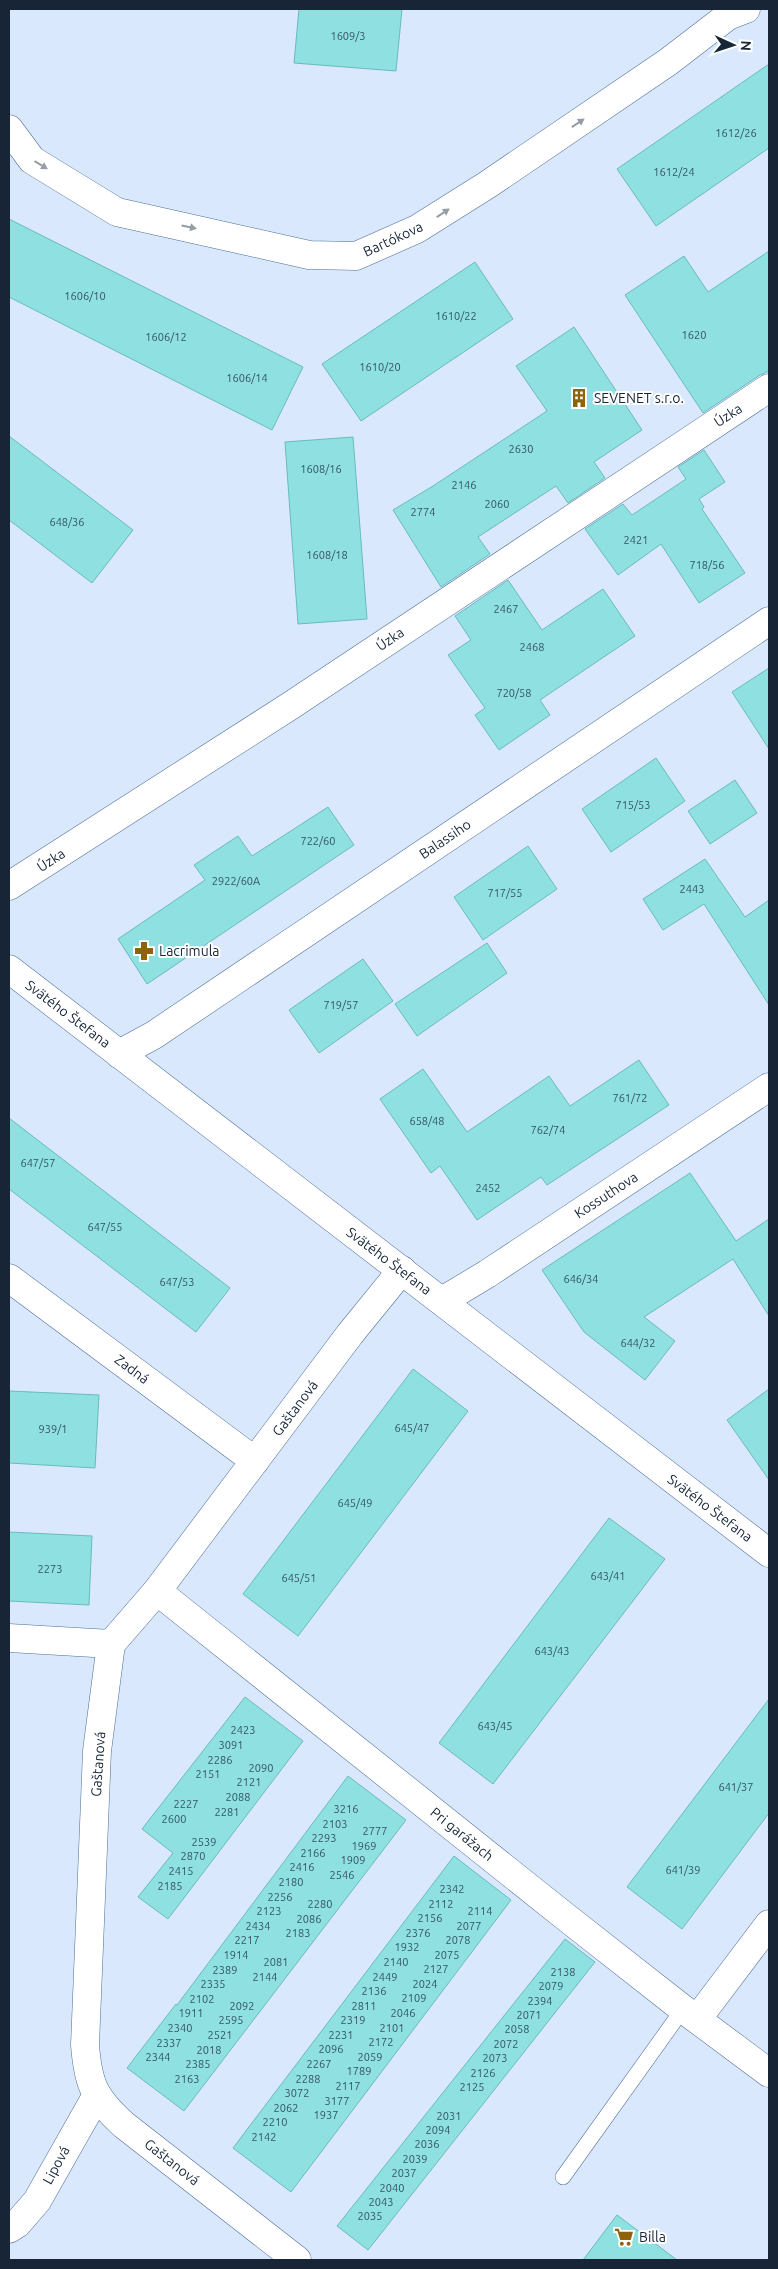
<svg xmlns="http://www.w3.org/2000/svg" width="778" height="2269" font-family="Ubuntu,sans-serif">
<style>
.building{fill:#8ee0e1;stroke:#69bbbd}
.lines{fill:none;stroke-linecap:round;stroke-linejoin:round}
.service-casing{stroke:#4d6d9a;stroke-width:16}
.minor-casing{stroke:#4d6d9a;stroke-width:29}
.tertiary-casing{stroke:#4d6d9a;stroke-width:29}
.service{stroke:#fff;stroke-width:15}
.minor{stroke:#fff;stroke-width:28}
.tertiary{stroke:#fff;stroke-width:28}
.oneway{fill:#979da5}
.labels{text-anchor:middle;stroke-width:4;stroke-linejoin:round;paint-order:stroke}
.number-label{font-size:11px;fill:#355462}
.street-label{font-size:14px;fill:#172537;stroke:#fff}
.poi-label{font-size:14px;fill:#172537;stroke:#fff;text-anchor:start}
</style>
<rect width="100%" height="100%" fill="#d9e8fc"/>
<g class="building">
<polygon points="299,9 402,9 396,71 294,63"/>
<polygon points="769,64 769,148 656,226 617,169"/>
<polygon points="9,219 303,367 272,430 9,297"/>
<polygon points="769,251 769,371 760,375 703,413 625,295 684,256 708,292"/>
<polygon points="475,262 513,319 361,421 322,364"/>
<polygon points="574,327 642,430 594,462 605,478 568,503 556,486 478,537 490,554 441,587 393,510 433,486 547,411 516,366"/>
<polygon points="9,436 133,530 92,583 9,520"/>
<polygon points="353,437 367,619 298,624 285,442"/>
<polygon points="704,450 725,482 699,499 704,507 702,509 745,573 699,603 661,544 618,575 585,529 623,504 632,515 686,479 678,467"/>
<polygon points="508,580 542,630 603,589 635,636 540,700 550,715 499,750 475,715 485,708 448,655 471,640 455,616"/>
<polygon points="769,668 769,749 732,692"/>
<polygon points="656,758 685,801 611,852 582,809"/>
<polygon points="735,780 757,813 710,844 688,811"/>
<polygon points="328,807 354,845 147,984 118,939 205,880 194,865 238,836 252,856"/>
<polygon points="528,846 557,889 483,940 454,897"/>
<polygon points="705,859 745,917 769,900 769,1005 704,904 663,930 643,899"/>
<polygon points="487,943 507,973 417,1036 395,1004"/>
<polygon points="363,959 393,1001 319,1053 289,1010"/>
<polygon points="639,1060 669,1105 547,1185 541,1177 477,1220 440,1166 431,1173 380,1099 423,1069 467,1132 549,1076 570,1106"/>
<polygon points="9,1118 230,1288 196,1332 9,1189"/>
<polygon points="690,1173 736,1241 769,1219 769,1316 733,1259 644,1317 675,1341 645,1380 584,1332 542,1270"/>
<polygon points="413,1369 468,1411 298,1636 243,1594"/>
<polygon points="769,1389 769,1480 727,1420"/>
<polygon points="9,1391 99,1395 95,1468 9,1463"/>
<polygon points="609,1518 665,1559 493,1784 439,1743"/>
<polygon points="9,1532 92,1536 89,1605 9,1601"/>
<polygon points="245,1697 303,1741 168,1919 138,1897 173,1853 142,1829"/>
<polygon points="769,1699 769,1813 682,1929 627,1887"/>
<polygon points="348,1776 406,1820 184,2111 127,2068 176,2004 177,2005"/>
<polygon points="454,1856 511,1900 291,2192 233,2148"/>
<polygon points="565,1939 595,1962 368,2250 337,2226"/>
<polygon points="617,2215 677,2260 583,2260"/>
</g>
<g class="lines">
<g class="service-casing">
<polyline id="service" points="563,2177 683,2009"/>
</g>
<g class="minor-casing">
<g id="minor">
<polyline points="9,129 32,160 117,212 309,255 356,256 417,229 487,185 668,62 728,16 746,9"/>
<polyline points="9,886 290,706 769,388"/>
<polyline points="119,1054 154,1035 769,621"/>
<polyline points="9,1278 255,1461"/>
<polyline points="442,1301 487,1274 769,1087"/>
<polyline points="157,1591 567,1918 683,2009 769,2073"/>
<polyline points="9,1638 111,1644"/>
<polyline points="698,2018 769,1924"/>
<polyline points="9,2229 17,2224 37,2201 97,2095"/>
<path d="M297,2260L124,2125C94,2098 88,2084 85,2045L97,1751L111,1644L157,1591L350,1334L402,1270"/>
</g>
</g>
<g class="tertiary-casing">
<polyline id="tertiary" points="9,969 769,1553"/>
</g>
<use href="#service" class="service"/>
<use href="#minor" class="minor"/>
<use href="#tertiary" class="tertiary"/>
</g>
<defs><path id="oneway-solid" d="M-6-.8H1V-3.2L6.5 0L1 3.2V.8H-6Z" transform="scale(1.25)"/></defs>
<g class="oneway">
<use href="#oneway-solid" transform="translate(578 123) rotate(-34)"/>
<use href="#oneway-solid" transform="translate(41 165) rotate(31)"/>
<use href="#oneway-solid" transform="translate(443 213) rotate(-33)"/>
<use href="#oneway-solid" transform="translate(189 227) rotate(12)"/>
</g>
<defs>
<g id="building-bare" transform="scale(1.5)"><path d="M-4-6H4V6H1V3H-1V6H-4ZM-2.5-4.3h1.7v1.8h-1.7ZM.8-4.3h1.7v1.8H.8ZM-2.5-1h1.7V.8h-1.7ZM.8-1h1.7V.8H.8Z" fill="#8f630b" stroke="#fff" stroke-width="2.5" paint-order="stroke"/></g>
<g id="pharmacy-bare" transform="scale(1.5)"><path d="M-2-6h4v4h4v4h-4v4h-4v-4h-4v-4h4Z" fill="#8f630b" stroke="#fff" stroke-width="2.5" paint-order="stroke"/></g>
<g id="supermarket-bare" transform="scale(1.5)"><path d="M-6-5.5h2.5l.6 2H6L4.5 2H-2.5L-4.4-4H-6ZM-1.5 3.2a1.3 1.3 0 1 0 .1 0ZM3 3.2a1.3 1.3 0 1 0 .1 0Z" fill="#8f630b" stroke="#fff" stroke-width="2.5" paint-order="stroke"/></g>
</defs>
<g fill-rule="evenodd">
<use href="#building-bare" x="579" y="398"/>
<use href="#pharmacy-bare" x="144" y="951"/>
<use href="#supermarket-bare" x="624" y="2237"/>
</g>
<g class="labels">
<g class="number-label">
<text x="348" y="40">1609/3</text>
<text x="736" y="137">1612/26</text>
<text x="674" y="176">1612/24</text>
<text x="85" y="300">1606/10</text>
<text x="456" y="320">1610/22</text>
<text x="694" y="339">1620</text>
<text x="166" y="341">1606/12</text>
<text x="380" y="371">1610/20</text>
<text x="247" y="382">1606/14</text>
<text x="521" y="453">2630</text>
<text x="321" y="473">1608/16</text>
<text x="464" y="489">2146</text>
<text x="497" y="508">2060</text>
<text x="423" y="516">2774</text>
<text x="67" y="526">648/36</text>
<text x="636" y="544">2421</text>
<text x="327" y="559">1608/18</text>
<text x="707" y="569">718/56</text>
<text x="506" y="613">2467</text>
<text x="532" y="651">2468</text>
<text x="514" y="697">720/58</text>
<text x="633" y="809">715/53</text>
<text x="318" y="845">722/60</text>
<text x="236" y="885">2922/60A</text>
<text x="692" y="893">2443</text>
<text x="505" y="897">717/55</text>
<text x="341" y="1009">719/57</text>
<text x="630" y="1102">761/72</text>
<text x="427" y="1125">658/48</text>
<text x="548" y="1134">762/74</text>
<text x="38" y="1167">647/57</text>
<text x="488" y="1192">2452</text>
<text x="105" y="1231">647/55</text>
<text x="581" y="1283">646/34</text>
<text x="177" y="1286">647/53</text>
<text x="638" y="1347">644/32</text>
<text x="412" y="1432">645/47</text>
<text x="53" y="1433">939/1</text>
<text x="355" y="1507">645/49</text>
<text x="50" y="1573">2273</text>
<text x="608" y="1580">643/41</text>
<text x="299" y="1582">645/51</text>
<text x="552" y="1655">643/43</text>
<text x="495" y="1730">643/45</text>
<text x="243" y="1734">2423</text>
<text x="231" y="1749">3091</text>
<text x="220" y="1764">2286</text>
<text x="261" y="1772">2090</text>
<text x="208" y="1778">2151</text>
<text x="249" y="1786">2121</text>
<text x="736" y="1791">641/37</text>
<text x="238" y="1801">2088</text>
<text x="186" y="1808">2227</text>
<text x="346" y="1813">3216</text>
<text x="227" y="1816">2281</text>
<text x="174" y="1823">2600</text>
<text x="335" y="1828">2103</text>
<text x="375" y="1835">2777</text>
<text x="324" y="1842">2293</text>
<text x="204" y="1846">2539</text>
<text x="364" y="1850">1969</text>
<text x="313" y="1857">2166</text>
<text x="193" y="1860">2870</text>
<text x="353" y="1864">1909</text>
<text x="302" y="1871">2416</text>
<text x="683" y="1874">641/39</text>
<text x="181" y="1875">2415</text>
<text x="342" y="1879">2546</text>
<text x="291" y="1886">2180</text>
<text x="170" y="1890">2185</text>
<text x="452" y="1893">2342</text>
<text x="280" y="1901">2256</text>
<text x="320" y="1908">2280</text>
<text x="441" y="1908">2112</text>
<text x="269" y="1915">2123</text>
<text x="480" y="1915">2114</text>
<text x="430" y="1922">2156</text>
<text x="309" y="1923">2086</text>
<text x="258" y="1930">2434</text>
<text x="469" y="1930">2077</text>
<text x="298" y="1937">2183</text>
<text x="418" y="1937">2376</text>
<text x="247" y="1944">2217</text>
<text x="458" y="1944">2078</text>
<text x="407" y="1951">1932</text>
<text x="236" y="1959">1914</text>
<text x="447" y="1959">2075</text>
<text x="276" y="1966">2081</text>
<text x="396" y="1966">2140</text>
<text x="436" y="1973">2127</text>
<text x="225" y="1974">2389</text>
<text x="563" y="1976">2138</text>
<text x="265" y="1981">2144</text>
<text x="385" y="1981">2449</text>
<text x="213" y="1988">2335</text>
<text x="425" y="1988">2024</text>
<text x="551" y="1990">2079</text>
<text x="374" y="1995">2136</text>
<text x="414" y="2002">2109</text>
<text x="202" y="2003">2102</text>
<text x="540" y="2005">2394</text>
<text x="242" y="2010">2092</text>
<text x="364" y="2010">2811</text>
<text x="191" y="2017">1911</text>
<text x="403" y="2017">2046</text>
<text x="529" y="2019">2071</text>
<text x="231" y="2024">2595</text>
<text x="353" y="2024">2319</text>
<text x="180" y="2032">2340</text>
<text x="392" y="2032">2101</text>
<text x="517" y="2033">2058</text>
<text x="220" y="2039">2521</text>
<text x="341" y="2039">2231</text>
<text x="381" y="2046">2172</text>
<text x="169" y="2047">2337</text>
<text x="506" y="2048">2072</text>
<text x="331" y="2053">2096</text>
<text x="209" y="2054">2018</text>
<text x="158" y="2061">2344</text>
<text x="370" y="2061">2059</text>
<text x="495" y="2062">2073</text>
<text x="198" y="2068">2385</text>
<text x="319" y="2068">2267</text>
<text x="359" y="2075">1789</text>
<text x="483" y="2077">2126</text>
<text x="187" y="2083">2163</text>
<text x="308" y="2083">2288</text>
<text x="348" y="2090">2117</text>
<text x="472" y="2091">2125</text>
<text x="297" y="2097">3072</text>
<text x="337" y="2105">3177</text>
<text x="286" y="2112">2062</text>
<text x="326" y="2119">1937</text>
<text x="449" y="2120">2031</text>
<text x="275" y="2126">2210</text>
<text x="438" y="2134">2094</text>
<text x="264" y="2141">2142</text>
<text x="427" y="2148">2036</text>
<text x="415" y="2163">2039</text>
<text x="404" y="2177">2037</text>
<text x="392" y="2192">2040</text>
<text x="381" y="2206">2043</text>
<text x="370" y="2220">2035</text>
</g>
<g class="street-label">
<text transform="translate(393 239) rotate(-25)" y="5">Bartókova</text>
<text transform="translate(728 415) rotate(-33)" y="5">Úzka</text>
<text transform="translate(390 639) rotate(-34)" y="5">Úzka</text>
<text transform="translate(445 839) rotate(-34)" y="5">Balassiho</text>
<text transform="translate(51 860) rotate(-33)" y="5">Úzka</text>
<text transform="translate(68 1014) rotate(37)" y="5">Svätého Štefana</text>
<text transform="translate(606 1195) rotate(-33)" y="5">Kossuthova</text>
<text transform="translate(389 1261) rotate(37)" y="5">Svätého Štefana</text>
<text transform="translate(132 1369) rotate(37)" y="5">Zadná</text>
<text transform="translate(295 1408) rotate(-53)" y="5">Gaštanová</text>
<text transform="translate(710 1508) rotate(37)" y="5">Svätého Štefana</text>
<text transform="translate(98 1764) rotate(-86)" y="5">Gaštanová</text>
<text transform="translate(462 1834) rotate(39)" y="5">Pri garážach</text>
<text transform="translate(172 2162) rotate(38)" y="5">Gaštanová</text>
<text transform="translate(56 2165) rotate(-62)" y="5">Lipová</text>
</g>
<g class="poi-label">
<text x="594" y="403">SEVENET s.r.o.</text>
<text x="159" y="956">Lacrimula</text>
<text x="639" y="2242">Billa</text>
</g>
</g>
<rect width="778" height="2269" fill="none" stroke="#172537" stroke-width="20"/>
<g transform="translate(733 45) rotate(93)" stroke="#ffffff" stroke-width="4" paint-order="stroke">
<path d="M0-4L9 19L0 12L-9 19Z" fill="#172537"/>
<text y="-8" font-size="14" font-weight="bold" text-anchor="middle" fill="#172537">N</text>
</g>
</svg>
